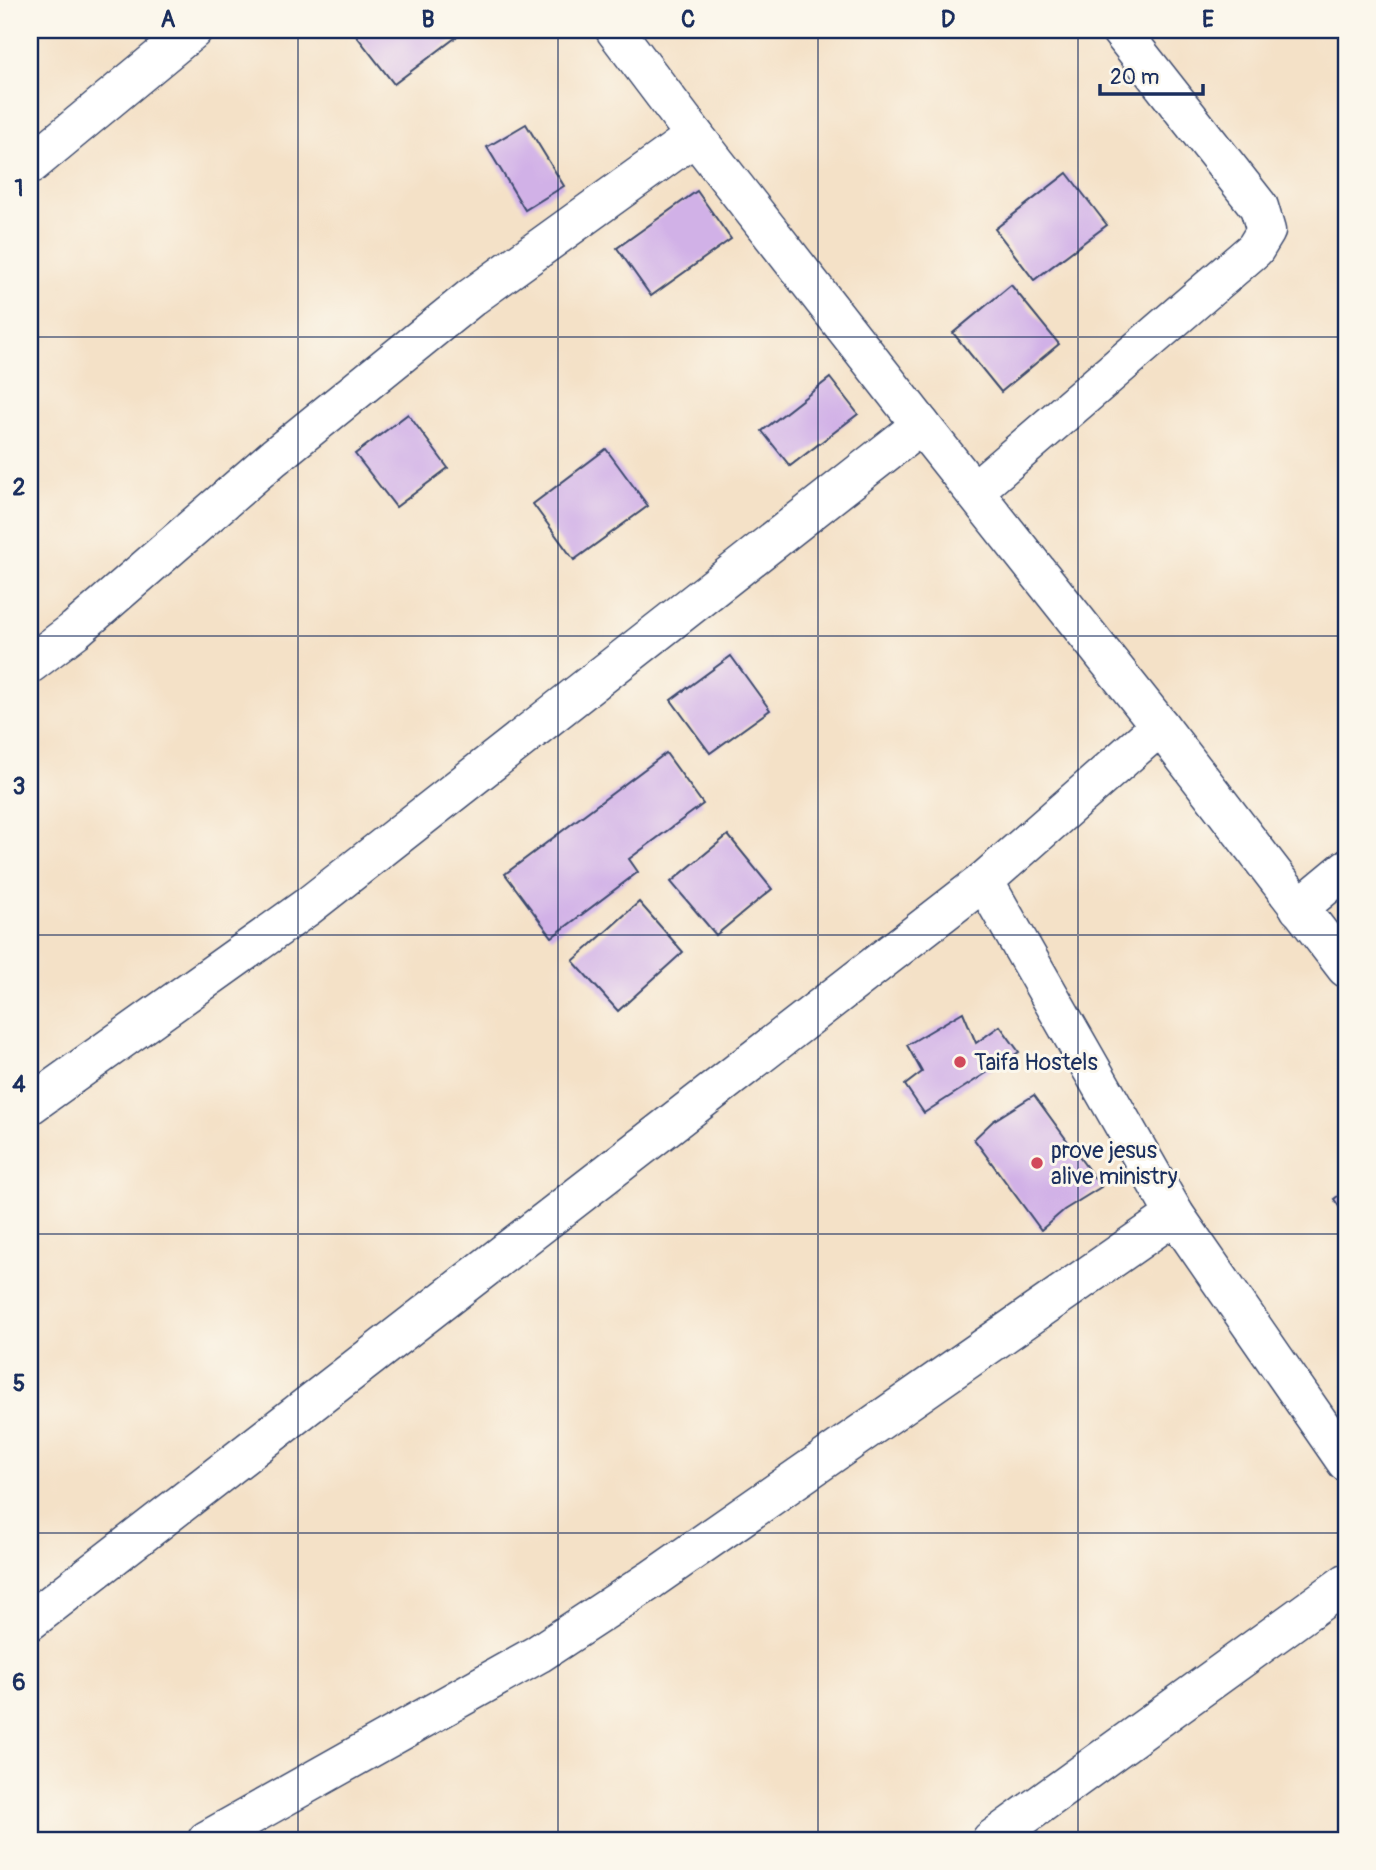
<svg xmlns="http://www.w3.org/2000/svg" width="1376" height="1870" font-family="Pangolin,sans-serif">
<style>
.building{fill:#d1b1e7}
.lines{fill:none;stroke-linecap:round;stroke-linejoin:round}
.minor-casing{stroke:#3c4a6e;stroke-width:41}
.minor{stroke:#fff;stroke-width:38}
.grid{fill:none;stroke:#1b2f5e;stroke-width:2;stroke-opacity:0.55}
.poi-dot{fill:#d1495b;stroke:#fbf7ec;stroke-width:2.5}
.labels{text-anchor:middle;stroke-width:6;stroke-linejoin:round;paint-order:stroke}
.poi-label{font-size:23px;fill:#1b2f5e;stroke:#fbf7ec;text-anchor:start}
.neatline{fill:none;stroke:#1b2f5e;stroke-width:2.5}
.grid-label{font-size:23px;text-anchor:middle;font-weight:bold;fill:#1b2f5e}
</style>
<rect width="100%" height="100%" fill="#fbf7ec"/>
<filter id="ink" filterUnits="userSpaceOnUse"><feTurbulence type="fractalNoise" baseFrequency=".0143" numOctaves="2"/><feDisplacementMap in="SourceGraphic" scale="14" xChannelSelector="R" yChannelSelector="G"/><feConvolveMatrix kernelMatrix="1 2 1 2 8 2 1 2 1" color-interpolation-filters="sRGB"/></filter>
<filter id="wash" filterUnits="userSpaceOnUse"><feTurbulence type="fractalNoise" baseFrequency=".00686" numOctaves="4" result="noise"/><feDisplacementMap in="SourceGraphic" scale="28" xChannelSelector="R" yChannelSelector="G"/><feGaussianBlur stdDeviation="1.57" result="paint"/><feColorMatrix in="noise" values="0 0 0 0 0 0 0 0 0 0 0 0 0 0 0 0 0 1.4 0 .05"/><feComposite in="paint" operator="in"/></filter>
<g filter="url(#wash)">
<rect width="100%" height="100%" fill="#f4e1c7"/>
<g id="blocks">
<g class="building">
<polygon points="352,30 456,30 459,35 394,84"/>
<polygon points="526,124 564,186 525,210 487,147"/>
<polygon points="1067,173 1107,225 1034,280 995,229"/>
<polygon points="697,191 731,239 651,296 617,248"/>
<polygon points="1011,285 1059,344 1001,392 953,333"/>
<polygon points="830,378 858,414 790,466 762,431"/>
<polygon points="408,414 448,468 396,507 355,454"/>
<polygon points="606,449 648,506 574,560 533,504"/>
<polygon points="731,656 770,710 710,753 671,700"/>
<polygon points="666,753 703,804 629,859 638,872 552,937 505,874"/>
<polygon points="728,835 772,889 716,935 671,882"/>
<polygon points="639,902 683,952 618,1011 573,961"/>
<polygon points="963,1012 976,1043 1000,1026 1019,1052 924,1113 905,1085 922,1072 907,1045"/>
<polygon points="1034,1095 1101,1187 1064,1210 1041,1230 974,1139 993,1121"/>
<polygon points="1346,1190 1346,1217 1334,1199"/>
</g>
</g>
</g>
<g filter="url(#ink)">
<use href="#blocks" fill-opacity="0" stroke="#3c4a6e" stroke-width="2"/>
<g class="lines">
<g class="minor-casing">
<g id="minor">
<polyline points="615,30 695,136 921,425 1160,726 1346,968"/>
<polyline points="30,165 193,30"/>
<polyline points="974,491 1255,249 1266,231 1259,207 1120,30"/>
<polyline points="30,664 75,630 273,458 472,297 695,136"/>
<polyline points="1160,726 984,881 1175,1215 1346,1462"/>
<polyline points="1299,908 1346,869"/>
<polyline points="30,1105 307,907 921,425"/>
<polyline points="30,1621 984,881"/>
<polyline points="207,1840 538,1654 651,1580 1175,1215"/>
<polyline points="991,1840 1346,1583"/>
</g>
</g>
<use href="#minor" class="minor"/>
</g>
</g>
<path class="grid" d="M298,30V1840M558,30V1840M818,30V1840M1078,30V1840M30,337H1346M30,636H1346M30,935H1346M30,1234H1346M30,1533H1346"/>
<g class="poi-dot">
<circle cx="960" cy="1062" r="7"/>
<circle cx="1037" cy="1163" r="7"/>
</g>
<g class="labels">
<g class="poi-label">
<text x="974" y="1070">Taifa Hostels</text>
<text x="1051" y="1158">prove jesus<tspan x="1051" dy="26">alive ministry</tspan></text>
</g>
</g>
<rect width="1376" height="1870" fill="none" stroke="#fbf7ec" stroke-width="77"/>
<path d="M1100 84v10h103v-10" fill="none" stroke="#1b2f5e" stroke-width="3.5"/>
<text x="1110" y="84" font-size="21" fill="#1b2f5e" stroke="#fbf7ec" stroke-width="5" paint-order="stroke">20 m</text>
<rect x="38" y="38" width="1300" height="1794" class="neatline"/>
<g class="grid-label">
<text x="168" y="27">A</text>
<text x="428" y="27">B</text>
<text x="688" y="27">C</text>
<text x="948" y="27">D</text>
<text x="1208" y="27">E</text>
<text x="19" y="196">1</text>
<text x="19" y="495">2</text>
<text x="19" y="794">3</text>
<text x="19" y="1092">4</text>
<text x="19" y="1391">5</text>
<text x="19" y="1690">6</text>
</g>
</svg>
